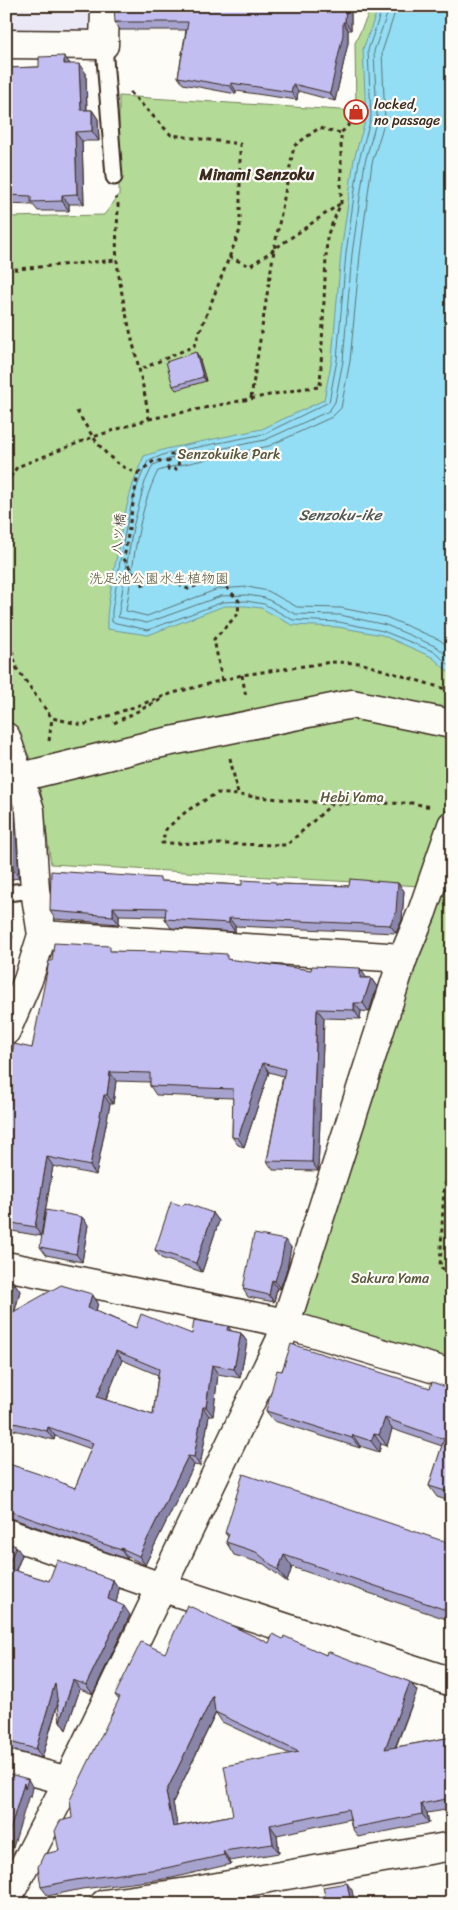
<svg xmlns="http://www.w3.org/2000/svg" width="458" height="1910" font-family="Sriracha,'Klee One',sans-serif">
<style>
.built{fill:#ebe9f5}
.green{fill:#b3da96;stroke:#77825a}
.water{fill:#93def4;stroke:#70969e}
.lines{fill:none;stroke-linecap:round;stroke-linejoin:round}
.shore{stroke:#5e7274;stroke-width:1}
.service-casing{stroke:#3b2a1e;stroke-width:19}
.minor-casing{stroke:#3b2a1e;stroke-width:31}
.tertiary-casing{stroke:#3b2a1e;stroke-width:31}
.path{stroke:#3b2a1e;stroke-width:3;stroke-dasharray:4 4;stroke-linecap:butt}
.service{stroke:#fdfcf7;stroke-width:15}
.minor{stroke:#fdfcf7;stroke-width:28}
.tertiary{stroke:#fdfcf7;stroke-width:28}
.wall{fill:#a7a3cf;stroke:#3b2a1e;fill-rule:evenodd}
.shaded-wall{fill:#8885a9;stroke:#3b2a1e}
.building{fill:#c2bef1;stroke:#3b2a1e;fill-rule:evenodd}
.labels{text-anchor:middle;stroke-width:4.5;stroke-linejoin:round;paint-order:stroke}
.poi-label{font-size:14px;fill:#3b2a1e;stroke:#fdfcf7;text-anchor:start}
.park-label{font-size:14px;fill:#59563c;stroke:#fdfcf7}
.street-label{font-size:14px;fill:#3b2a1e;stroke:#fdfcf7}
.water-label{font-size:15px;font-style:italic;fill:#515754;stroke:#fdfcf7}
.quarter-label{font-size:16px;font-weight:bold;fill:#3b2a1e;stroke:#fdfcf7}
</style>
<rect width="100%" height="100%" fill="#fdfcf7"/>
<filter id="ink" filterUnits="userSpaceOnUse"><feTurbulence type="fractalNoise" baseFrequency=".02" numOctaves="2"/><feDisplacementMap in="SourceGraphic" scale="10" xChannelSelector="R" yChannelSelector="G"/><feConvolveMatrix kernelMatrix="1 2 1 2 8 2 1 2 1" color-interpolation-filters="sRGB"/></filter>
<g filter="url(#ink)">
<polygon class="built" points="6,6 92,6 94,36 6,35"/>
<polygon class="green" points="372,6 452,6 452,1368 297,1317 426,936 437,887 51,864 36,761 31,760 6,712 6,217 104,215 119,195 119,96 356,111 355,43"/>
<path class="water" d="M379,6H452V675L432,657L382,635L338,627L292,625L261,608L246,606H224L148,635L107,629C106,609 111,591 114,571C121,532 127,493 144,456L166,449L262,429L324,400L332,359L341,253L354,159L366,118L363,49Z"/>
<g class="lines">
<g class="shore">
<path d="M383,6L368,50L371,118L359,160L346,253L337,360L329,402L264,434L168,453L148,461C125,506 121,561 112,611V622L148,630L223,602L246,601L264,604L293,620L339,622L383,631L435,652L452,668"/>
<polyline points="390,6 374,51 377,119 365,162 352,254 343,361 335,402 329,411 265,440 169,459 153,465 145,482 133,527 118,617 147,623 221,596 247,595 265,598 295,614 340,615 386,625 437,647 452,660"/>
<path d="M397,6L382,52L385,120L372,163L360,255L350,361L341,408L332,417L269,446L171,467L158,471C138,509 133,568 126,611L147,616L218,589L248,587L268,591L297,607L341,608L386,617L440,640L452,650"/>
</g>
<g class="service-casing">
<g id="service">
<polyline points="104,45 114,177"/>
<polyline points="6,893 35,890"/>
</g>
</g>
<g class="minor-casing">
<g id="minor">
<polyline points="6,44 104,45 105,6"/>
<polyline points="6,737 30,810 35,890 42,935 28,980 6,1031"/>
<polyline points="6,778 21,777 147,746 352,704 452,724"/>
<polyline points="42,935 403,958"/>
<polyline points="6,1266 271,1320 452,1374"/>
<polyline points="6,1533 161,1587 452,1682"/>
<polyline points="6,1764 68,1781"/>
<polyline points="6,1901 68,1781 280,1341 403,958 422,912 452,825"/>
</g>
</g>
<g class="tertiary-casing">
<polyline id="tertiary" points="104,1904 195,1891 452,1846"/>
</g>
<g class="path">
<polyline points="130,92 171,135 240,144 240,230 194,346 139,370"/>
<polyline points="229,257 250,266 341,203"/>
<polyline points="6,270 117,260"/>
<polyline points="251,398 274,250 294,146 319,128 341,133"/>
<polyline points="6,399 9,411 6,414"/>
<path d="M77,411C92,436 108,465 138,473L124,559L141,585L165,577L188,589L217,577L239,601L238,614L214,639L222,680"/>
<polyline points="149,419 305,388 320,387 327,236 341,203 341,133 354,119"/>
<polyline points="138,473 155,460 169,462 168,469 178,469 179,455 171,455 169,462"/>
<path d="M6,484L17,467L93,437L149,419C141,366 123,315 117,261C115,243 118,223 118,204L116,197"/>
<polyline points="6,628 17,669 52,718 83,725 173,693 242,675 332,662 360,663 452,691"/>
<polyline points="242,675 246,697"/>
<polyline points="114,723 162,699"/>
<polyline points="49,741 52,718"/>
<polyline points="230,758 238,794"/>
<polyline points="332,804 217,793 188,810 166,829 162,843 287,845 332,804 412,803 431,807"/>
<polyline points="452,1166 444,1187 440,1268 452,1271"/>
</g>
<use href="#service" class="service"/>
<use href="#minor" class="minor"/>
<use href="#tertiary" class="tertiary"/>
</g>
<g class="wall">
<polygon points="6,6 25,6 25,8 6,7"/>
<polygon points="351,6 351,30 348,30 348,43 335,101 298,91 297,100 236,91 236,94 183,84 178,77 186,30 120,30 115,22"/>
<polygon points="64,56 70,64 86,73 87,110 92,110 98,119 99,141 82,141 84,204 69,204 69,211 38,211 33,205 6,204 6,68 39,67"/>
<polygon points="199,357 206,381 176,390 173,386"/>
<polygon points="6,791 8,794 15,813 19,878 6,880"/>
<polygon points="162,881 242,885 278,884 349,886 398,883 404,891 402,920 396,933 235,926 235,932 171,928 165,919 165,916 119,915 119,924 55,919 50,911"/>
<polygon points="113,951 231,960 371,978 377,987 369,1012 361,1011 360,1019 324,1018 318,1171 273,1170 267,1161 283,1076 269,1072 244,1147 238,1145 232,1137 233,1098 156,1095 150,1086 150,1082 116,1081 113,1104 110,1104 96,1175 53,1166 41,1236 6,1230 6,1083 32,1048 52,961"/>
<polygon points="183,1206 213,1213 219,1221 202,1272 161,1258 155,1250"/>
<polygon points="82,1217 88,1225 82,1262 46,1255 40,1247"/>
<polygon points="291,1247 287,1269 280,1289 277,1288 274,1302 248,1297 243,1289"/>
<path d="M6,1280L14,1282L20,1291L15,1311L92,1294L98,1303L96,1311L136,1328L192,1334L232,1331L241,1333L247,1342L240,1378L218,1374L213,1416H209L200,1466L194,1465L145,1565L128,1557L127,1559L11,1518H6V1463L75,1488L91,1449L55,1436L54,1440L6,1428ZM122,1360L158,1375L153,1415L106,1400Z"/>
<polygon points="282,1371 430,1388 452,1389 452,1502 437,1497 429,1486 442,1446 392,1429 387,1446 381,1444 379,1452 360,1446 360,1448 274,1421 266,1411"/>
<polygon points="225,1533 452,1544 452,1621 292,1567 287,1582 264,1564 234,1555 226,1542 228,1537"/>
<polygon points="6,1542 22,1555 16,1571 49,1581 113,1580 119,1589 116,1603 130,1615 93,1694 80,1689 66,1730 60,1721 58,1704 42,1758 8,1749 6,1747"/>
<path d="M283,1639L326,1655L410,1682L417,1691L396,1747L452,1737V1809L427,1813L429,1823L358,1837L352,1828L350,1819L277,1835L279,1853L230,1861L231,1864L172,1878L82,1889L48,1896L41,1887L59,1851L119,1700L115,1695L165,1653L269,1643ZM216,1713L222,1722L290,1754L233,1815L177,1826L173,1802Z"/>
</g>
<g class="shaded-wall">
<polygon points="346,6 351,6 351,30 345,22"/>
<polygon points="343,22 348,30 348,43 335,101 330,93"/>
<polygon points="64,56 71,65 64,64"/>
<polygon points="79,64 86,73 87,120 81,110"/>
<polygon points="231,83 236,91 236,94 230,86"/>
<polygon points="293,84 298,91 297,100 291,92"/>
<polygon points="92,110 98,119 99,141 92,131"/>
<polygon points="75,132 82,141 84,204 77,194"/>
<polygon points="62,195 69,204 69,211 62,201"/>
<polygon points="196,352 199,357 206,381 203,377"/>
<polygon points="6,791 8,794 15,813 19,878 13,869"/>
<polygon points="398,883 404,891 402,920 396,933 390,925"/>
<polygon points="113,907 119,915 119,924 113,916"/>
<polygon points="229,918 235,926 235,932 229,923"/>
<polygon points="7,928 13,936 6,959 6,931"/>
<polygon points="360,968 366,977 366,987 360,978"/>
<polygon points="371,978 377,987 369,1012 363,1003"/>
<polygon points="354,1003 361,1011 360,1019 354,1010"/>
<polygon points="317,1009 324,1018 318,1171 312,1162"/>
<polygon points="263,1063 269,1072 244,1147 238,1138"/>
<polygon points="110,1072 116,1081 113,1104 107,1095"/>
<polygon points="104,1095 110,1104 96,1175 90,1166"/>
<polygon points="47,1157 53,1166 41,1236 35,1227"/>
<polygon points="213,1213 219,1221 202,1272 196,1263"/>
<polygon points="82,1217 88,1225 82,1262 76,1254"/>
<polygon points="285,1240 291,1247 287,1269 280,1289 275,1281"/>
<polygon points="272,1280 277,1288 274,1302 269,1295"/>
<polygon points="14,1282 20,1291 11,1325 6,1319 6,1310"/>
<polygon points="92,1294 98,1303 94,1317 88,1308"/>
<polygon points="228,1326 234,1335 227,1330"/>
<polygon points="241,1333 247,1342 240,1378 234,1369"/>
<polygon points="116,1351 122,1360 103,1406 97,1397"/>
<polygon points="212,1365 218,1374 213,1416 206,1407"/>
<polygon points="203,1407 209,1416 200,1466 194,1457"/>
<polygon points="385,1418 392,1429 387,1446 379,1435"/>
<polygon points="48,1427 55,1436 54,1440 47,1431"/>
<polygon points="374,1434 381,1444 379,1452 371,1441"/>
<polygon points="353,1435 360,1446 360,1448 352,1438"/>
<polygon points="188,1456 194,1465 145,1565 139,1556"/>
<polygon points="16,1546 22,1555 13,1577 7,1568"/>
<polygon points="121,1548 128,1557 127,1559 121,1550"/>
<polygon points="284,1555 292,1567 287,1582 278,1570"/>
<polygon points="113,1580 119,1589 115,1608 108,1599"/>
<polygon points="124,1606 130,1615 93,1694 86,1685"/>
<polygon points="73,1680 80,1689 66,1730 60,1721"/>
<polygon points="410,1682 417,1691 391,1758 385,1749"/>
<polygon points="55,1683 61,1692 42,1758 36,1749"/>
<polygon points="213,1696 219,1706 173,1802 179,1836 173,1827 166,1792"/>
<polygon points="28,1779 33,1788 31,1797 29,1795 9,1861 6,1867 6,1843 24,1783"/>
<polygon points="421,1804 427,1813 429,1823 422,1814"/>
<polygon points="270,1825 277,1835 279,1853 273,1844"/>
<polygon points="223,1851 230,1861 231,1864 224,1855"/>
<polygon points="347,1883 352,1890 355,1904 351,1904"/>
</g>
<g class="building">
<polygon points="114,6 346,6 345,22 343,22 343,35 330,93 293,84 291,92 231,83 230,86 178,77 188,22 115,22"/>
<polygon points="64,56 64,64 79,64 81,110 92,110 92,131 75,132 77,194 62,195 62,201 31,202 31,196 6,195 6,68 39,67 39,57"/>
<polygon points="196,352 203,377 173,386 166,362"/>
<polygon points="6,797 9,805 13,869 6,871"/>
<polygon points="51,871 160,878 160,881 242,885 242,880 276,882 276,884 349,886 350,879 398,883 396,912 390,925 229,918 229,923 165,919 166,908 113,907 113,916 50,911"/>
<polygon points="54,943 110,946 110,951 161,952 161,950 227,954 227,959 311,970 312,966 360,968 360,978 371,978 363,1003 354,1003 354,1010 317,1009 312,1162 267,1161 285,1069 263,1063 238,1138 232,1137 233,1089 150,1086 150,1073 110,1072 107,1095 104,1095 90,1166 47,1157 35,1227 6,1222 6,1083 14,1044 32,1048 49,961 52,961"/>
<polygon points="171,1202 183,1206 185,1203 213,1213 196,1263 155,1250"/>
<polygon points="46,1210 82,1217 76,1254 40,1247"/>
<polygon points="254,1234 285,1240 281,1262 275,1281 272,1280 269,1295 243,1289"/>
<polygon points="6,1280 14,1282 6,1310"/>
<path d="M61,1285L92,1294L88,1308L136,1328L141,1314L192,1334L194,1320L228,1326L227,1330L241,1333L234,1369L212,1365L206,1407H203L194,1457L188,1456L139,1556L121,1548V1550L6,1510V1463L48,1477L75,1488L93,1443L48,1427L47,1431L6,1421V1316ZM116,1351L159,1369L153,1415L97,1397Z"/>
<polygon points="291,1344 430,1388 432,1382 452,1389 452,1493 429,1486 444,1439 385,1418 379,1435 374,1434 371,1441 353,1435 352,1438 266,1411 277,1370 282,1371"/>
<polygon points="243,1474 452,1544 452,1612 284,1555 278,1570 256,1552 226,1542 229,1534 225,1533"/>
<polygon points="6,1542 16,1546 7,1568 49,1581 57,1560 113,1580 108,1599 124,1606 86,1685 73,1680 60,1721 55,1683 36,1749 6,1741"/>
<path d="M187,1605L269,1643L273,1634L283,1639L284,1636L326,1655L327,1651L410,1682L385,1749L452,1737V1798L421,1804L422,1814L352,1828L348,1809L270,1825L273,1844L223,1851L224,1855L166,1868L75,1880L41,1887L38,1867L44,1854L59,1851L55,1831L60,1821L72,1818L70,1800L120,1697L115,1695L141,1642L165,1653ZM213,1696L215,1712L299,1752L224,1766L233,1815L173,1827L166,1792Z"/>
<polygon points="6,1773 28,1779 25,1789 24,1783 6,1843"/>
<polygon points="347,1883 351,1904 309,1904 318,1902 317,1898 325,1896 323,1887"/>
</g>
</g>
<defs>
<g id="shop-ring" transform="scale(1.25)"><circle r="9.5" fill="#fdfcf7" stroke="#c8321e" stroke-width="1.5"/><path d="M-5-2.5h2.3a2.7 3.5 0 0 1 5.4 0H5L5.5 6h-11ZM-1.5-2.5h3a1.5 2.3 0 0 0-3 0Z" fill="#c8321e"/></g>
</defs>
<g fill-rule="evenodd">
<use href="#shop-ring" x="356" y="112"/>
</g>
<g class="labels">
<g class="poi-label">
<text x="374" y="109">locked,<tspan x="374" dy="16">no passage</tspan></text>
</g>
<g class="park-label">
<text x="229" y="459">Senzokuike Park</text>
<text x="159" y="583">洗足池公園水生植物園</text>
<text x="352" y="802">Hebi Yama</text>
<text x="390" y="1283">Sakura Yama</text>
</g>
<g class="street-label">
<text transform="translate(118 534) rotate(-84)" y="5">八ツ橋</text>
</g>
<g class="water-label">
<text x="340" y="520">Senzoku-ike</text>
</g>
<g class="quarter-label">
<text x="257" y="180">Minami Senzoku</text>
</g>
</g>
<rect width="458" height="1910" fill="none" stroke="#fdfcf7" stroke-width="25"/>
<rect x="12" y="12" width="433" height="1885" fill="none" stroke="#3b2a1e" stroke-width="2" filter="url(#ink)"/>
</svg>
